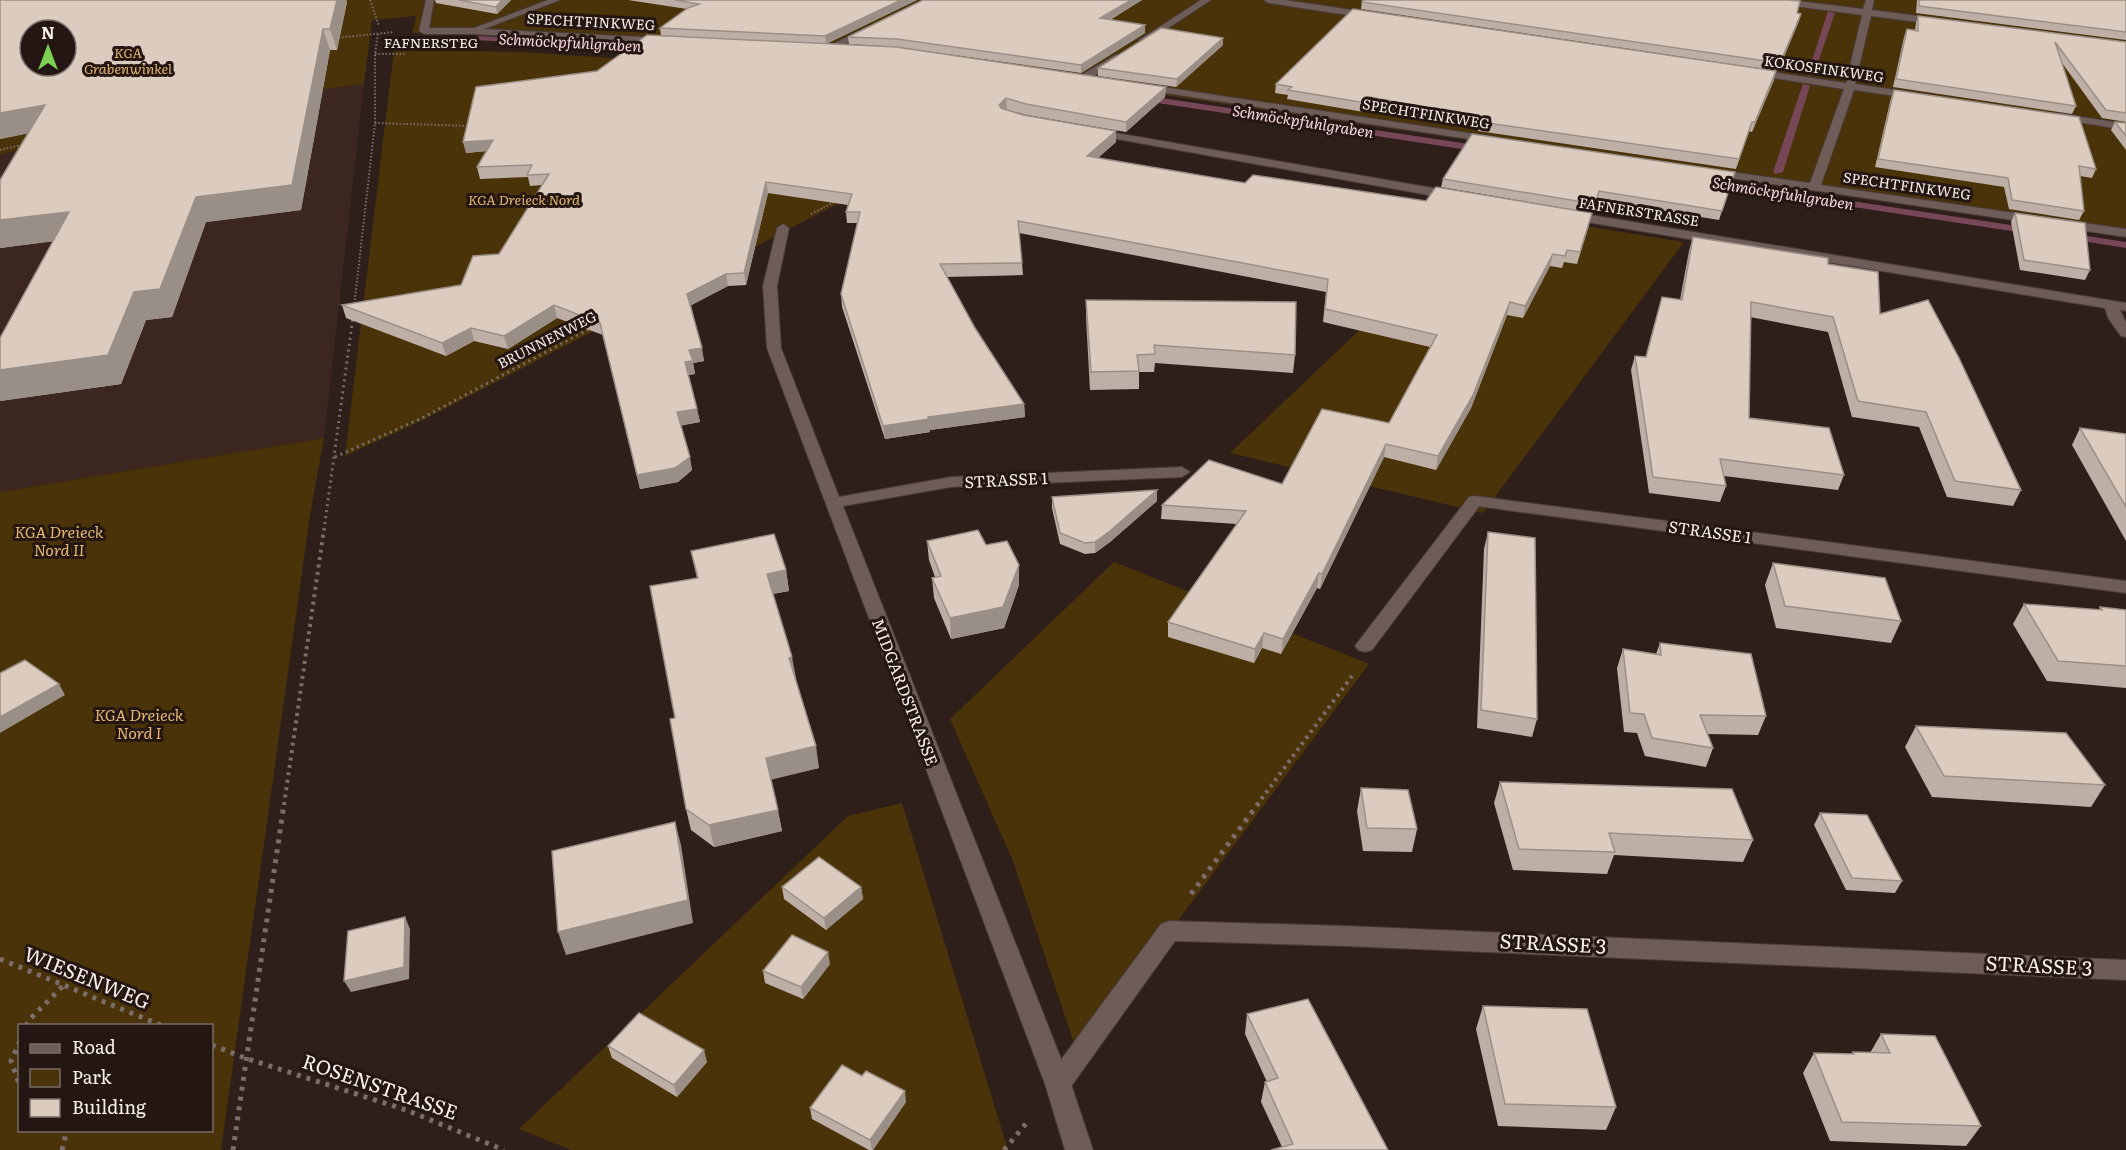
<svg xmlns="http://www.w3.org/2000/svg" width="2126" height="1150" font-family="Literata,serif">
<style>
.built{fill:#3c2720}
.green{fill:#4a3309;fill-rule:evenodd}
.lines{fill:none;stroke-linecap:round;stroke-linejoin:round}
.stream{fill:#774758;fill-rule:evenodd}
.service-casing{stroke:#483b38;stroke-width:2}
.minor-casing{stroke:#483b38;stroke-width:2}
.path-far3{stroke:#7b6d6a;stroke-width:2;stroke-dasharray:1.5 2;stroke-linecap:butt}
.path-far2{stroke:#7b6d6a;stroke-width:3;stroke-dasharray:2 4;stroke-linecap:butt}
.path-far1{stroke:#7b6d6a;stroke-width:4;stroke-dasharray:3 4.5;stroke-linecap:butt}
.path{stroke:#7b6d6a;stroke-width:5;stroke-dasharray:4 6;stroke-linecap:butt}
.service{fill:#6d5c57;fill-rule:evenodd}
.minor{fill:#6d5c57;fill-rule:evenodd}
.wall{fill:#bdafa5}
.shaded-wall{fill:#9a8f86}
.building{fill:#dcccc0;stroke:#9a8f86;stroke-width:1.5;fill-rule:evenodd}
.labels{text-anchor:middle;stroke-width:6;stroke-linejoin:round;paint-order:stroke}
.far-street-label{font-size:14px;fill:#f8eeeb;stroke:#241612}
.far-park-label{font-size:14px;font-style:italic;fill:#e4b874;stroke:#241612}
.far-water-label{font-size:15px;font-style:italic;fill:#fad8e2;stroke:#241612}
.street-label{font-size:16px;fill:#f8eeeb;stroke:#241612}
.park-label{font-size:16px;font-style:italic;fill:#e4b874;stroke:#241612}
.near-street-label{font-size:20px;fill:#f8eeeb;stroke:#241612}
</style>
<rect width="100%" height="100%" fill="#2e1f1b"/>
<polygon class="built" points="364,84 324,438 0,492 0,155 56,139 303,92"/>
<g class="green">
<path d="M0,0H2126V237L893,55L476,33H412L416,16L372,20L364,84L303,92L56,139L0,155ZM30,30H66V66H30Z"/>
<polygon points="394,50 520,52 765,68 1046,106 1000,119 425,419 345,456"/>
<polygon points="1486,210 1684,242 1483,513 1230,453"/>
<path d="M324,438L310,515L221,1150H0V492ZM20,1026H212V1130H20Z"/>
<polygon points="1114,562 1369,664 1078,1055 1013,861 950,719"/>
<polygon points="902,803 1008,1150 571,1150 519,1129 848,816"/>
</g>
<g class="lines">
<g class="stream">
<polygon points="1828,11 1835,13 1814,74 1807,76"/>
<polygon points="476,36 652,44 656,46 652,48 473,40 472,38"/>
<polygon points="1803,84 1810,86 1783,172 1775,174 1773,172"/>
<polygon points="1141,95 1482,146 1487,149 1482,152 1138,100 1138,96"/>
<polygon points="1711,180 2031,228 2036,231 2031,234 1708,185 1706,183"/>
<polygon points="2067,233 2126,242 2126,248 2063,238 2062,236"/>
</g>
<g class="service-casing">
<g id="service">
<polygon points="426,0 434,0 429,28 474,28 548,0 560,0 484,29 665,38 670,41 665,44 471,34 424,34 419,31"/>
<polygon points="1201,0 1211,0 1147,42 1139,40"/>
<polygon points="1264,0 1285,0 1373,13 1377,16 1373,19 1268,3"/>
<polygon points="1766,0 1790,0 1863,9 1866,0 1874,0 1872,10 1941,19 1946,22 1941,25 1871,16 1855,84 1916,93 1921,96 1916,99 1854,90 1821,185 2126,229 2126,237 1705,174 1705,170 1709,169 1810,183 1844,89 1748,74 1748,70 1751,69 1846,83 1862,15 1770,3"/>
<polygon points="869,26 874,29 872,31 831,51 823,49"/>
<polygon points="1115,55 1123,57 1088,80 1080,80 1080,76"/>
<polygon points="1143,84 1495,137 1500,140 1495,143 1139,89 1139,85"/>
<polygon points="2057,113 2126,124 2126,130 2053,118 2053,114"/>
<polygon points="1475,496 1483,501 1372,650 1365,652 1358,650 1355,646 1358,642 1469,497"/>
<polygon points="1169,921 1346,926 2126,960 2126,980 1346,946 1175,941 1067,1092 1058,1096 1049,1092 1045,1084 1049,1076 1161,924"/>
</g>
</g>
<g class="minor-casing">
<g id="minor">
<polygon points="1093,129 1456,192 1462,196 1456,200 1089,134 1088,132"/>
<polygon points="1566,211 2126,303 2126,311 2120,310 2126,323 2126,337 2121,336 2108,318 2105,308 1562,218 1560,215"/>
<polygon points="783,224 789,228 777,286 781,348 839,497 951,477 1182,467 1190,472 1182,477 951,487 843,506 1071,1084 1093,1150 1065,1150 1045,1084 767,348 763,286 777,228"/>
<polygon points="1475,496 2126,581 2126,593 1469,505 1467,501 1469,497"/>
</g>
</g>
<g class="path-far3">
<polyline points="370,0 379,26"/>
<polyline points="335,38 394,32"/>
<polyline points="375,54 405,54"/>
<polyline points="375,123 472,126"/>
<polyline points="0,150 25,144"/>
<polyline points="811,214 836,201"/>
<polyline points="354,307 375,123 375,54 378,33"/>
</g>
<g class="path-far2">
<polyline points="335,457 422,418 591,328"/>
<polyline points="324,530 353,317"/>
</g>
<g class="path-far1">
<polyline points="284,805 324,529"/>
<polyline points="1257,805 1352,676"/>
</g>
<g class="path">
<polyline points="1191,894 1258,804"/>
<polyline points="0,959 163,1026"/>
<polyline points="26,1026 29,1020 63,986"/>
<polyline points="20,1041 11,1061 20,1086"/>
<polyline points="212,1045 245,1058 406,1110 504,1150"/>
<polyline points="62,1150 67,1130"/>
<polyline points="233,1150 284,804"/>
<polyline points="1004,1150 1029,1120"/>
</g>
<use href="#service" class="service"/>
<use href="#minor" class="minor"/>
</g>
<g class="wall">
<polygon points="0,0 346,0 347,2 337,50 330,50 301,210 206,222 172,317 146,320 121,384 0,401 0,338 53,241 0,248 0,180 28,133 0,139"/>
<polygon points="435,0 511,0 497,14 436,3"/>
<polygon points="628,0 917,0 826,44 661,36 660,28 687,9"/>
<polygon points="923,0 1142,0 1110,20 1145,25 1145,33 1081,73 897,47 849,44 848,37"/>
<polygon points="1917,0 2126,0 2126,40 1916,13"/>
<polygon points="1362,2 1797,13 1799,21 1778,71 1361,9"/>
<polygon points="1918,16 2126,42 2126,122 2102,118 2062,63 2076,106 2072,114 1893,87 1904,37 1907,29 1915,30 1916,23"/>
<polygon points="1223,45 1176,87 1098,76 1098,68"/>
<polygon points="1774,80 1752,132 1749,131 1736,169 1478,131 1479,127 1369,106 1364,112 1287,99 1288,95 1275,93 1276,84"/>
<polygon points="476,87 1166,87 1165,97 1126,132 1027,115 1006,109 1116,142 1098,158 1245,183 1589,225 1577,264 1564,262 1562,268 1550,266 1523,318 1507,315 1471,408 1436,470 1384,457 1320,589 1317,588 1281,654 1262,648 1254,663 1168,637 1168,622 1237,524 1161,519 1162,505 1282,484 1389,423 1430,347 1323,322 1326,292 1019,233 1022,263 1023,275 947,277 975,328 1024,404 1025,417 930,430 930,432 885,439 842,307 841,294 858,223 847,223 846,212 848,205 768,193 746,285 728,286 691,305 704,361 693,363 695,374 688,375 700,422 681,425 692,470 678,482 640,489 603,335 557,318 508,349 474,341 446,356 346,318 342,305 461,285 499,254 542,185 530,186 528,177 480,179 477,167 487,151 466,153"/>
<polygon points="1894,90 2096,169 2092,178 2080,176 2084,211 2079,220 2009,209 2004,187 1875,167 1891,98"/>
<polygon points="2115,122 2126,123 2126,150 2111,130"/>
<polygon points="1735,172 1719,220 1596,200 1593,213 1441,187 1443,179"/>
<polygon points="2015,213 2090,270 2085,280 2020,270 2011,222"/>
<polygon points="1693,237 1828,264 1880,314 2021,490 2013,506 1947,497 1919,427 1852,417 1828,332 1750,317 1749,418 1844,475 1838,490 1724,476 1726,486 1720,502 1649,493 1631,370 1635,356 1646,357 1658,311 1680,300 1689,251"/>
<polygon points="1086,300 1295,355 1293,373 1155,363 1154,372 1139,372 1139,389 1090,390 1086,317"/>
<polygon points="2080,428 2126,434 2126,541 2072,445"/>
<polygon points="1052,497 1157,501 1110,542 1095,553 1085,554 1060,544 1052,508"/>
<polygon points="1488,532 1537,719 1532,737 1477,728 1484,549"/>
<polygon points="927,541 986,545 1019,585 1004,628 951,639 934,598 932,578 935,577 929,560"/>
<polygon points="691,551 786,570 789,591 773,594 819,768 771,779 782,831 714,847 691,830 686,809 675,718 697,578"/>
<polygon points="1773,563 1901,621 1891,643 1776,628 1765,585"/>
<polygon points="2024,604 2099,610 2100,607 2126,610 2126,688 2047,681 2013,624"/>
<polygon points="1660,643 1766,716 1758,735 1707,734 1713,748 1706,767 1645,756 1637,733 1624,732 1617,668 1623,649 1656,654"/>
<polygon points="1916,726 2105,785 2091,807 1932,797 1905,747"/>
<polygon points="1500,782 1753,840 1743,862 1614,855 1607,874 1513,870 1494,803"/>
<polygon points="1361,788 1417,829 1412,852 1363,851 1357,811"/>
<polygon points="1820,813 1902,881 1895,893 1846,890 1814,825"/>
<polygon points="782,887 861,887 863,899 826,930 784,899"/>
<polygon points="830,964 803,999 765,983 763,971"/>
<polygon points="1483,1006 1616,1107 1606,1130 1498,1126 1476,1029"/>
<polygon points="1247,1014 1388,1150 1282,1147 1261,1102 1265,1082 1267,1082 1245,1034"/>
<polygon points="1881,1034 1981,1126 1966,1146 1830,1141 1803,1073 1814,1053 1851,1054 1853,1052 1870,1053"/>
<polygon points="608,1046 707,1062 677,1097 612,1058"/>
<polygon points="906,1102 873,1150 869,1150 812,1119 810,1108"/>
</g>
<g class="shaded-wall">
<polygon points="337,0 346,0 347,2 337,50 330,29"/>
<polygon points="502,0 511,0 497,14 496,7"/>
<polygon points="901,0 917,0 826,44 825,36"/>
<polygon points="1131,0 1142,0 1100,25 1100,18"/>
<polygon points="1801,14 1799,21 1778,71 1780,63"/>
<polygon points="1145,25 1145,33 1081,73 1081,65"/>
<polygon points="323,29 330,50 301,210 206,222 172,317 146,320 121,384 0,401 0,370 134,292 196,197"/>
<polygon points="1223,38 1223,45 1176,87 1177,79"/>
<polygon points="1776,71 1774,80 1752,132 1755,122"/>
<polygon points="1166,87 1165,97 1126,132 1126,122"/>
<polygon points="1370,97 1369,106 1364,112 1366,103"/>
<polygon points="1006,98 1007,109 999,115 999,105"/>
<polygon points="45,105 56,128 0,139 0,113"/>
<polygon points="1116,131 1116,142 1087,167 1087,156"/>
<polygon points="493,140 496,150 466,153 463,142"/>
<polygon points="766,182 768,193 746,285 744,273"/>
<polygon points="69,212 80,238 0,248 0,220"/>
<polygon points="1553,254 1550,266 1523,318 1525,306"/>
<polygon points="726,274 728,286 690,306 687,294"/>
<polygon points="1510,302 1507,315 1471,408 1436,470 1438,456"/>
<polygon points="554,305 557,318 508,349 504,336"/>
<polygon points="471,328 474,341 446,356 442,343"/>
<polygon points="702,348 704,361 693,363 695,374 687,375 685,362 689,350"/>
<polygon points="1024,404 1025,417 930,430 930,432 885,439 883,426 928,417"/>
<polygon points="697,409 700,422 680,426 677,412"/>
<polygon points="1386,444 1384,457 1320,589 1322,574"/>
<polygon points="690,457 692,470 678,482 640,489 637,475"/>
<polygon points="1157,490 1157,501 1110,542 1095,553 1095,542"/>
<polygon points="1019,565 1019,585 1004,628 951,639 950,618"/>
<polygon points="786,570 789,591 770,594 767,574"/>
<polygon points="1319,573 1317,588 1281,654 1283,639"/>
<polygon points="1264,633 1262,648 1254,663 1255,649"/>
<polygon points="792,657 796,678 792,679 789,658"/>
<polygon points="59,684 65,695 0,733 0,717"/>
<polygon points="816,746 819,768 770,780 766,758"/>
<polygon points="778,810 782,831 714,847 709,825"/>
<polygon points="675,822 681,845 693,923 566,955 558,932"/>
<polygon points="861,887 863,899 826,930 824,918"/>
<polygon points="405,917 410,929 409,979 351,992 344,981"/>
<polygon points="828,952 830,964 803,999 801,987"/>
<polygon points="704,1050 707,1062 677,1097 674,1085"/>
<polygon points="905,1091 906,1102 873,1150 872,1150 870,1140"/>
</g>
<g class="building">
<path d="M0,0H337L330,29H323L292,185L196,197L160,289L134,292L108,355L0,370V338L69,212L0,220V180L45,105L0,113ZM30,30H66V66H30Z"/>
<polygon points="459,0 502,0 496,7"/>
<polygon points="675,0 901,0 825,36 660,28 688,8 699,4"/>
<polygon points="923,0 1131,0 1100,18 1145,25 1081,65 897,39 848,37"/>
<polygon points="1363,0 1788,0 1800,1 1797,13 1801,14 1780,63 1362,2"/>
<polygon points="1919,0 2126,0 2126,32 1919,6"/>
<polygon points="1353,9 1776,71 1755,122 1752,122 1739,159 1480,122 1482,118 1370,97 1366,103 1288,90 1292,87 1276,84"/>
<polygon points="1918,16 2126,42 2126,113 2106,110 2055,42 2076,106 1896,79 1907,29 1918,31"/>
<polygon points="1161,28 1223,38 1177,79 1098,68"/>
<polygon points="647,35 896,47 1166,87 1126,122 1026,104 1006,98 999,105 1001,108 1023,115 1116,131 1087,156 1245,183 1253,175 1426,201 1436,187 1592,213 1580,252 1567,250 1565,256 1553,254 1525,306 1510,302 1473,395 1438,456 1386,444 1322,574 1319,573 1283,639 1264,633 1255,649 1168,622 1246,511 1162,505 1209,460 1282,484 1322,409 1389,423 1437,335 1325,309 1328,279 1018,221 1022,263 940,264 975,328 1024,404 928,417 929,419 883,426 841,294 860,212 846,212 852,194 766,182 744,273 726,274 687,294 702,348 689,350 693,361 685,362 697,409 677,412 690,457 675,468 637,475 600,323 554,305 504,336 471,328 442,343 342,305 461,285 473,256 499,254 549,174 527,175 532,165 477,167 493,140 463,142 476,87 597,71"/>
<polygon points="1894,90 2079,117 2096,169 2079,166 2084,211 2012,200 2008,178 1878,159"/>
<polygon points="2115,122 2126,123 2126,136"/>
<polygon points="1472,134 1735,172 1722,211 1599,191 1595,204 1443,179"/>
<polygon points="2015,213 2085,223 2090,270 2024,260"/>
<polygon points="1693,237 1828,258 1828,264 1878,272 1880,314 1928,300 1959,358 2021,490 1955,481 1926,412 1858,401 1833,317 1751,302 1749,418 1829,428 1844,475 1720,459 1726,486 1653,477 1635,356 1646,357 1662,297 1682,300"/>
<polygon points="1086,300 1296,302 1295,355 1154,345 1155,354 1137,355 1139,371 1091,372"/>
<polygon points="2080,428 2126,434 2126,507"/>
<polygon points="1157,490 1110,531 1095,542 1085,543 1060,533 1052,497"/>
<polygon points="978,530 986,545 1007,541 1019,565 1003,607 950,618 932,578 941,576 927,541"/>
<polygon points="1488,532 1535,538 1537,719 1481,710"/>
<polygon points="774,534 786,570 767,574 792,657 789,658 816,746 766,758 778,810 709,825 686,809 670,719 675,718 650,586 698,578 691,551"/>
<polygon points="1773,563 1885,578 1901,621 1785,606"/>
<polygon points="2024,604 2102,610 2100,607 2126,610 2126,666 2058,661"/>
<polygon points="1660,643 1751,654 1766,716 1700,715 1713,748 1652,738 1644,714 1630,713 1623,649 1661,655"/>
<polygon points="25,660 59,684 0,717 0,673"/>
<polygon points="1916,726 2066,733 2105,785 1944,776"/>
<polygon points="1500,782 1732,789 1753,840 1609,833 1615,852 1519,849"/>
<polygon points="1361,788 1408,790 1417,829 1367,828"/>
<polygon points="1820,813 1867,815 1902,881 1852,878"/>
<polygon points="675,822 688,900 558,932 552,851"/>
<polygon points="819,857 861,887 824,918 782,887"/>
<polygon points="405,917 404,967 344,981 348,931"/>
<polygon points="792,935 828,952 801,987 763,971"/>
<polygon points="1308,999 1388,1150 1271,1150 1293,1144 1265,1082 1278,1078 1247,1014"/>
<polygon points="1483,1006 1587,1009 1616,1107 1505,1104"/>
<polygon points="639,1013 704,1050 674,1085 608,1046"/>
<polygon points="1881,1034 1935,1036 1981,1126 1842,1122 1814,1053 1854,1054 1853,1052 1890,1053"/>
<polygon points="842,1065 862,1076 866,1071 905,1091 870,1140 810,1108"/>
</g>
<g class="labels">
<g class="far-street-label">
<text transform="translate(591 22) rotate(3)" y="5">SPECHTFINKWEG</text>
<text x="431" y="48">FAFNERSTEG</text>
<text transform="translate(1824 69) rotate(8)" y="5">KOKOSFINKWEG</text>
<text transform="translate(1426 114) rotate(9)" y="5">SPECHTFINKWEG</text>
<text transform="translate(1907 186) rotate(8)" y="5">SPECHTFINKWEG</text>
<text transform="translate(1639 212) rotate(9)" y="5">FAFNERSTRASSE</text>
<text transform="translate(547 340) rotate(-27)" y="5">BRUNNENWEG</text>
</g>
<g class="far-park-label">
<text x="128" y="58">KGA<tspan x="128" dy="16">Grabenwinkel</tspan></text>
<text x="524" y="205">KGA Dreieck Nord</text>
</g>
<g class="far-water-label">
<text transform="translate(570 43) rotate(3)" y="5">Schmöckpfuhlgraben</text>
<text transform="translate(1303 122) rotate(9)" y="5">Schmöckpfuhlgraben</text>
<text transform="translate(1783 194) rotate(9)" y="5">Schmöckpfuhlgraben</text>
</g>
<g class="street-label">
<text transform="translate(1006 480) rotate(-3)" y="6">STRASSE 1</text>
<text transform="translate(1710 532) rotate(8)" y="6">STRASSE 1</text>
<text transform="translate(905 692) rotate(69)" y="6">MIDGARDSTRASSE</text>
</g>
<g class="park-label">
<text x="59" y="538">KGA Dreieck<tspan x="59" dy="18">Nord II</tspan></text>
<text x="139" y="721">KGA Dreieck<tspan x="139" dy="18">Nord I</tspan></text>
</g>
<g class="near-street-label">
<text transform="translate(1553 944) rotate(3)" y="7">STRASSE 3</text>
<text transform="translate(2039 966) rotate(3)" y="7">STRASSE 3</text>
<text transform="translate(87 978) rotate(22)" y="7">WIESENWEG</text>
<text transform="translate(380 1087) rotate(19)" y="7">ROSENSTRASSE</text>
</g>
</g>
<rect x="18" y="1024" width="195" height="108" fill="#241612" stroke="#796c69" stroke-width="1.5"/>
<rect x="30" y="1044" width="30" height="9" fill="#6d5c57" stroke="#796c69" stroke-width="1.5"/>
<text x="72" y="1054" font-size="18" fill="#f8eeeb">Road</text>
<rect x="30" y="1069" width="30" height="18" fill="#4a3309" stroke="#796c69" stroke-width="1.5"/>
<text x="72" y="1084" font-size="18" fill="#f8eeeb">Park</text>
<rect x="30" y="1099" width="30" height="18" fill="#dcccc0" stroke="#796c69" stroke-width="1.5"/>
<text x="72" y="1114" font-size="18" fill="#f8eeeb">Building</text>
<g transform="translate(48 48)"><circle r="28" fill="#241612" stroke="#796c69" stroke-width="1.5"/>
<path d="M0-4.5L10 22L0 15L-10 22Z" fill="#7cd155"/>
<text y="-9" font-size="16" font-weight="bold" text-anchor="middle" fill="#f8eeeb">N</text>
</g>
</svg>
